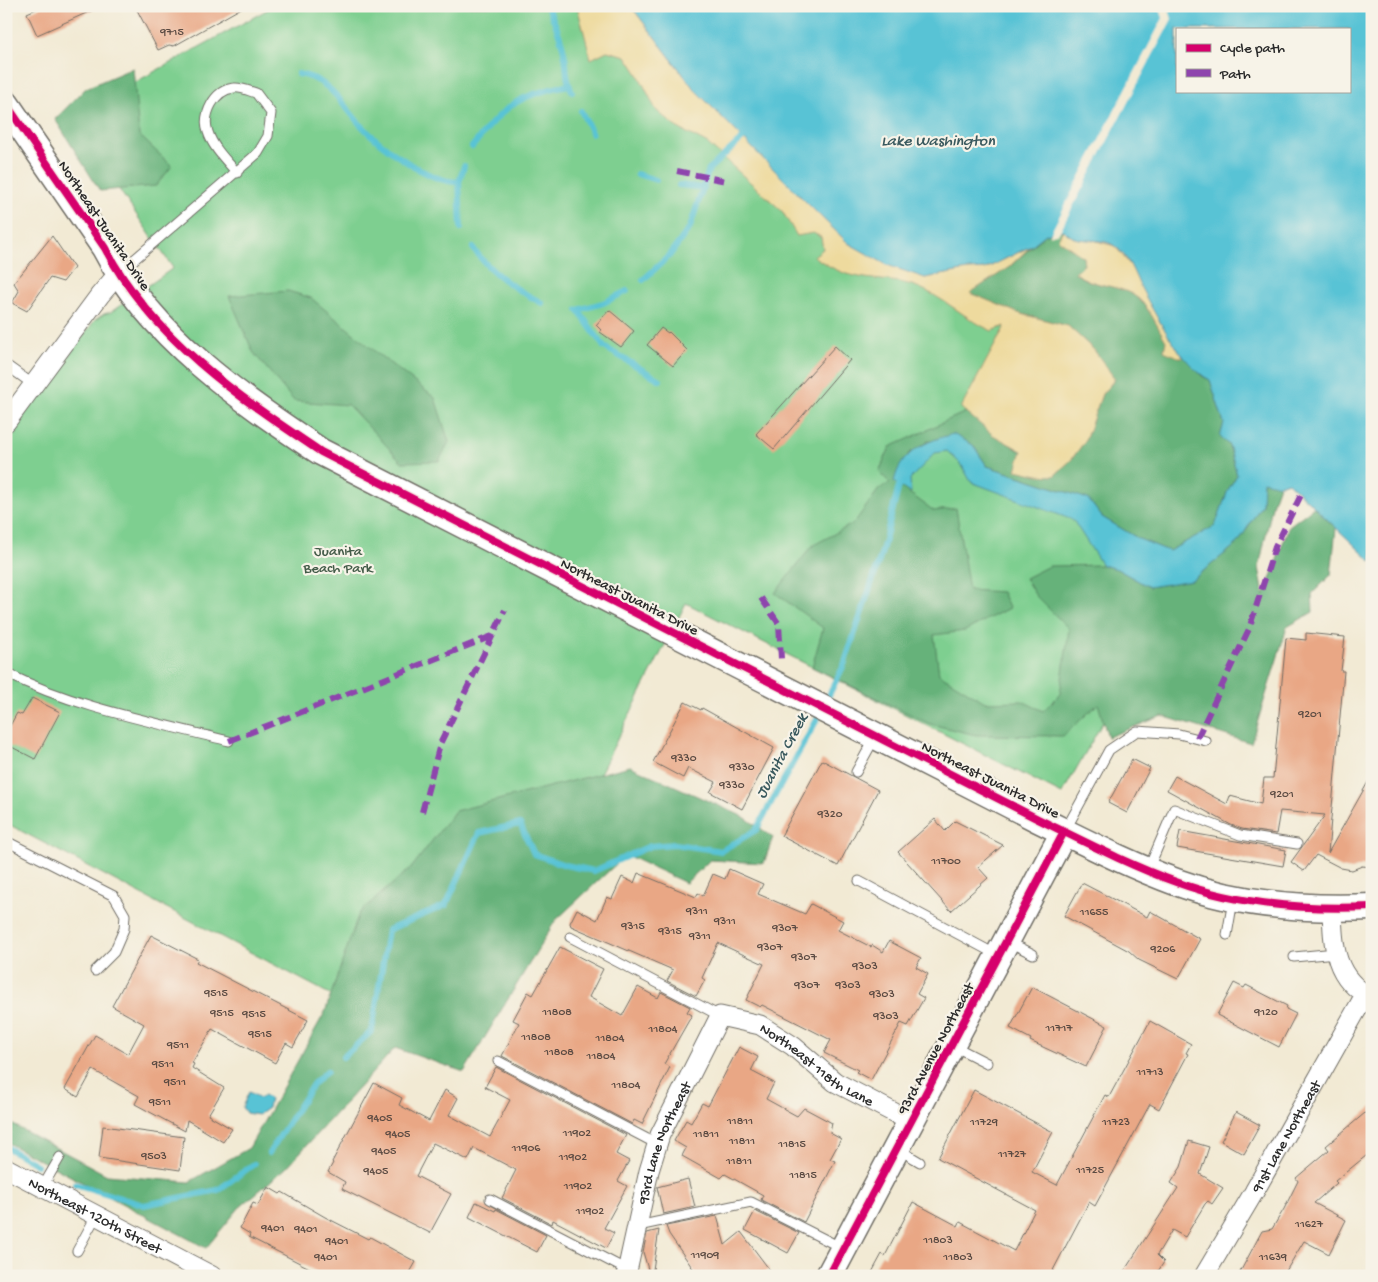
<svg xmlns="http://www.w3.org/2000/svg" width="1378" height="1282" font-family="'Gochi Hand',sans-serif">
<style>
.green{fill:#7ecf90;stroke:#547d5e}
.forest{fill:#66b27a;stroke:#486e52}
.sand{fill:#eeda9e;stroke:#8c8264}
.water{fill:#59c3d5;stroke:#427780;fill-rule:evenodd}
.pier{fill:#f2ead4}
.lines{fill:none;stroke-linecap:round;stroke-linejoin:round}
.stream{stroke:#59c3d5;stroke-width:6}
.building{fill:#e9a785}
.lane-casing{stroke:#716e66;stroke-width:11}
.street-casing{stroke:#716e66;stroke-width:21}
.secondary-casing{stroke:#716e66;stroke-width:29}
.lane{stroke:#fff;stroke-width:9}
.street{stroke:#fff;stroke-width:19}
.secondary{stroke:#fff;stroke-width:26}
.quiet{stroke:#8e44ad;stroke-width:6;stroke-dasharray:12 6;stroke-linecap:butt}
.cycleway-casing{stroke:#f7f3e8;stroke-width:11}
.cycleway{stroke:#d6006c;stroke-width:8}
.labels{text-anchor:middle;stroke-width:4.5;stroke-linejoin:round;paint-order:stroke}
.number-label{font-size:12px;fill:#5a4a42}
.street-label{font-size:15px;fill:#2b2b2b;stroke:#f7f3e8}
.park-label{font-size:15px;fill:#445c49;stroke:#f7f3e8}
.water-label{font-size:16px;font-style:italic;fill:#39595e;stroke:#f7f3e8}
</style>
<rect width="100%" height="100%" fill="#f7f3e8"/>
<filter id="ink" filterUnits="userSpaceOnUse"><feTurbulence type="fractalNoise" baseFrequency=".02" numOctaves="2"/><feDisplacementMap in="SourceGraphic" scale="10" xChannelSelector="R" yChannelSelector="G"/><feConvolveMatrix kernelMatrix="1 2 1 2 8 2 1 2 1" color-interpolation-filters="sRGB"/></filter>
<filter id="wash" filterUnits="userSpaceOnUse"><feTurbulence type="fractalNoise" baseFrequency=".0096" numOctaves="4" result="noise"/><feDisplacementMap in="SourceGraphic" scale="20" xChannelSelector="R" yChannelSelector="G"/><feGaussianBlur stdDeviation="1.12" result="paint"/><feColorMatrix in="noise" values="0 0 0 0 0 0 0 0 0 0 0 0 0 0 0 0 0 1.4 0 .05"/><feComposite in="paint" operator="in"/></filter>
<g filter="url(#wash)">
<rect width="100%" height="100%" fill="#f2ead4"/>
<polygon class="green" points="274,6 631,6 1046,234 1093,240 1202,376 1210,380 1244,473 1062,794 686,603 457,1057 339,999 6,823 6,439 95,320 104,314 111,312 173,268 70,118"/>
<g class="forest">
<polygon points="133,68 139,135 172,166 156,186 100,191 55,119 86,88"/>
<path d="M1063,230L1059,239L1083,257L1084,264L1075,273C1091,288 1122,283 1139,299C1152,312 1166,341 1178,357H1185L1202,376L1210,380L1224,423L1220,437L1229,445L1237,475L1228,490L1215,526L1169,551L1139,539L1102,517L1088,499L987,466L973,445L928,441L916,450L909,453L894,482L934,511L956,508L969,590L1002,592L1009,608L965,631L934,635L939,674L985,702L1022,701L1043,711L1060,694L1069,629L1036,596L1025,578L1049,566L1102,565L1117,569L1149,587L1192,580L1238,543L1262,504L1263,480L1279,485L1273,502L1259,567L1264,596L1289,526L1314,507L1336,528L1331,575L1312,594L1313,612L1287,627L1251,743L1162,716L1108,737L1098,704L1063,736L976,735L930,724L812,667L823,628L775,593L812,546L854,523L879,489L890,483L879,472L890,447C916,436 940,423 966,412C994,436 1025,453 1054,476L1071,460L1085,441L1102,394L1115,380L1094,350L1068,326L1018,313L969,293L1008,268L1046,234Z"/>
<polygon points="288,291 311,298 382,357 435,398 449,442 439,461 402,462 348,405 294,401 253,352 229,296"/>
<polygon points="630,766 744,817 773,837 764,863 710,860 686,883 626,855 555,921 464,1072 395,1048 286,1168 239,1208 206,1248 6,1142 6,1121 107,1175 189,1182 249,1148 325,1012 359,913 412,867 455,811"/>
</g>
<g class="sand">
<path d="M577,6H631L695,90L848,243L925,278L967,270L985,269L1031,246L1008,268L970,293L1018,313L1068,326L1094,350L1115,379L1102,394L1085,441L1071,460L1054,476L1038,475L1016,470L1022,451L993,435L961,408L1005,326L992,331C965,319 944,297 915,286C895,279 872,281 851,275C838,272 827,265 816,258L814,256L823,249L821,237L813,233L797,236L782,211L708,144L676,127L656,110L638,74L626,56L607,51L591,59Z"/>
<path d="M1063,230L1074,238L1093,240L1115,246L1131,266L1162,324L1185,357H1178L1164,351L1166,341C1158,328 1150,309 1139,299C1121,283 1091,288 1075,272L1084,265L1083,257L1058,239Z"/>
</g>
<g class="water">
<path d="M631,6H1372V562L1288,482L1279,485L1263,481L1262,504L1238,543L1192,580L1149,587L1117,569L1102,565L1073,520L971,482L961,464L947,451L935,453L910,479L911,493L894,482C900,452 926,441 953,434L973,445L987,466L1088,499L1102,517L1139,539L1169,551L1215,526L1228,490L1237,475L1229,445L1220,437L1224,423L1210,380C1182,366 1155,314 1140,286C1134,273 1128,256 1116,247C1106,238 1088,242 1075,238C1071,237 1067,233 1063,230L1046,234L1031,246L985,269L967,270L925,278L887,265L848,243L815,211L695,90ZM1177,29H1349V91H1177Z"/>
<polygon points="249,1092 260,1098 264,1095 270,1099 268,1108 258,1115 246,1113 242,1107"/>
</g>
<polygon class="pier" points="1159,6 1168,6 1172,19 1059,233 1049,236 1163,18"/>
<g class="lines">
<g class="stream">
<path d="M547,6C556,24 564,45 566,64C567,75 567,81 572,91"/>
<path d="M298,74C328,78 341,102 359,123C379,145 429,183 459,182"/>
<polyline points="581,111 592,133"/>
<path d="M472,147C505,106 516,95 569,85"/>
<polyline points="637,174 656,180"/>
<polyline points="679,185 704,188"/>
<polyline points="461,228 459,182 464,166"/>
<path d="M473,248C490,273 515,289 542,303"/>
<polyline points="643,280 670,255 690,227 709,169 743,138"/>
<polyline points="627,291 603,303 578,310 604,347 660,380"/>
<polyline points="825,703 844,665 881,555 901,478"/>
<polyline points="343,1057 372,1031 388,930 446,905 479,833 520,824 534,854 565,865 594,871 650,846 675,844 721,851 756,830 820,714"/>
<polyline points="6,1147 37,1165"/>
<polyline points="269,1153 313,1084 327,1071"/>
<polyline points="75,1184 144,1205 218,1190 254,1164"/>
</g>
</g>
<g id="blocks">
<g class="building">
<polygon points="43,6 102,6 37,35 27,13"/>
<polygon points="135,6 245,6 174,46 169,45 158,50"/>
<polygon points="52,236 74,268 63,282 50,278 27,311 12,303 19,291 14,283"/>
<polygon points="609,310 634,331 621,347 600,332 601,330 596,325"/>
<polygon points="661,328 668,333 669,332 687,350 673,366 647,345"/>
<polygon points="835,346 850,360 774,449 756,434"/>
<polygon points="1306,633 1345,637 1341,671 1344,671 1328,853 1372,775 1372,867 1362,866 1352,870 1341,868 1316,855 1304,871 1291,862 1325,815 1280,811 1276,834 1242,829 1231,825 1167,790 1175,776 1227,804 1230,796 1261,804 1264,778 1273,778 1286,638 1306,640"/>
<polygon points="32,698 60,712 35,759 6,744 6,733 17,713 22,715"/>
<polygon points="685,702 701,710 702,708 774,748 742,809 710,792 716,782 688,768 683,778 653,762"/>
<polygon points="1132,759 1150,768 1127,813 1108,803"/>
<polygon points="822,760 878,790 838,866 781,836"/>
<polygon points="935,819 945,831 955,821 1003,845 978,867 988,878 951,911 898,852"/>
<polygon points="1180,831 1286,850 1283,866 1177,848"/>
<polygon points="729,869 763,884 758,894 805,914 811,904 843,921 838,930 871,947 872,945 883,952 889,941 921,958 916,967 928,974 917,994 924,998 908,1026 901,1023 871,1080 856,1072 858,1070 824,1053 831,1040 762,1005 760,1007 746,1000 764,964 718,943 702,978 705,980 696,996 667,981 673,970 571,926 570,923 577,909 597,920 607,897 612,899 622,877 634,883 638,873 696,897 698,893 703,896 713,874 725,879"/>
<polygon points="1082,883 1147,917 1150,911 1200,939 1178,979 1139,960 1129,951 1064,916"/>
<polygon points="151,935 198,959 196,962 308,1020 293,1047 286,1043 275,1063 212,1029 192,1063 194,1064 192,1068 224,1088 208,1115 232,1129 223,1142 187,1120 185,1131 135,1104 139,1096 93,1070 78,1097 65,1089 95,1035 128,1054 144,1024 112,1006"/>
<polygon points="560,947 603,969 589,997 622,1016 638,987 658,998 661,992 690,1007 687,1012 692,1015 664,1064 670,1067 642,1124 634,1120 632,1124 502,1056 519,1023 513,1020 528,992 533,995"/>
<polygon points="1234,983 1244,988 1246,985 1287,1006 1286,1009 1296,1014 1279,1047 1217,1015"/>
<polygon points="1032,987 1107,1026 1086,1067 1030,1041 1031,1039 1010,1028"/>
<polygon points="1150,1021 1191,1044 1186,1053 1188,1054 1159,1109 1150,1104 1095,1206 1089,1202 1050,1276 870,1276 882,1254 885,1256 913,1202 958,1226 960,1222 1014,1251 1035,1210 938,1158 974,1090 1053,1132 1032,1172 1057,1185 1105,1095 1109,1097"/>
<polygon points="739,1047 758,1057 751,1071 774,1083 766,1099 797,1116 804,1108 832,1123 830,1133 841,1139 830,1159 835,1161 804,1222 761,1200 763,1195 725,1174 721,1178 682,1156 686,1148 674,1141 686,1120 691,1123 702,1103 708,1106"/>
<polygon points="496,1067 626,1135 616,1154 629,1161 618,1181 627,1186 604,1228 614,1233 606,1248 553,1220 552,1224 502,1198 516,1170 474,1148 468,1160 433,1143 416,1176 451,1194 430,1233 342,1189 345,1182 328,1172 333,1163 332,1162 374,1083 402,1098 399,1105 429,1121 445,1090 458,1098 449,1115 490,1137 510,1100 485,1087"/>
<polygon points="1372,1107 1372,1151 1335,1181 1337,1183 1314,1203 1346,1220 1329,1254 1304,1241 1283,1276 1238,1276 1262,1231 1272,1229 1284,1209 1298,1181 1296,1178 1329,1150 1326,1146"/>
<polygon points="1236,1112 1260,1125 1244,1154 1221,1141"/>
<polygon points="103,1126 184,1137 180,1170 99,1158"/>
<polygon points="1189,1141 1209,1147 1200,1174 1223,1188 1212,1204 1208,1201 1205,1204 1185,1237 1172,1230 1157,1255 1164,1262 1155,1276 1121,1276 1178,1188 1171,1183 1181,1167"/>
<polygon points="688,1179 695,1207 663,1214 657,1187"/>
<polygon points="268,1187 280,1194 282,1192 325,1217 368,1239 370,1237 416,1262 408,1276 325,1276 249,1237 250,1234 240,1228 253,1203 258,1205"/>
<polygon points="476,1202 495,1211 496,1209 546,1235 537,1252 469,1217"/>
<polygon points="755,1211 799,1233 788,1253 745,1230"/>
<polygon points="717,1216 725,1245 741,1232 769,1269 760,1276 698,1276 669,1234 666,1226"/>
<polygon points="659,1230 652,1276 650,1276 643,1252 647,1233"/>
</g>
</g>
</g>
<g filter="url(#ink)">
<use href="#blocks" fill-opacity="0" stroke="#716e66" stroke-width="1"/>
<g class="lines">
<g class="lane-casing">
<g id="lane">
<path d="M122,270L258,153L268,136L271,113L256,93C249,91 241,87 234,88C214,90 202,115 208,132C213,148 227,161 237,173"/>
<polyline points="6,365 34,385"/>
<path d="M6,673C76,708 154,722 229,741"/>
<polyline points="856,772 874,739"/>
<polyline points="1066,829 1109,750 1137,731 1179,734 1206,741"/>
<polyline points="6,841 114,896 125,915 124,929 114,952 95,971"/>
<polyline points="1148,870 1174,809 1240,835 1297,844"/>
<polyline points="859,881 997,955"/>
<polyline points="1227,935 1233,900"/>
<polyline points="570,937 720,1016"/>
<polyline points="1007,941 1033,954"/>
<polyline points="1294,957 1336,953"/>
<polyline points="954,1046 987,1063"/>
<polyline points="498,1061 657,1144"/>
<polyline points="898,1149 920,1162"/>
<polyline points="42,1188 60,1157"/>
<polyline points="490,1199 627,1270"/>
<polyline points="638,1226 751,1202 842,1248"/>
<polyline points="77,1251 96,1216"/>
</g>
</g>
<g class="street-casing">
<g id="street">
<polyline points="6,422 100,295 118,274"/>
<path d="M1332,908C1333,946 1334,979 1372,998"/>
<path id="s1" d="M6,1168L212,1276"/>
<path id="s2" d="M626,1276L649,1171L660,1135L720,1016L760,1025L793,1046L835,1082L912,1122"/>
<path id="s3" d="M1204,1276L1254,1192L1365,995"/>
</g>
</g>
<g class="secondary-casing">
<g id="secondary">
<path d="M6,104L105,248C151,337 240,398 321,452L1038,819C1083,841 1129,865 1176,882C1238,905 1306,910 1372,907"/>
<polyline points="829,1276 1064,832"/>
</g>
</g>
<use href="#lane" class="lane"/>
<use href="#street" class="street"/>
<use href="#secondary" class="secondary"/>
<g class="quiet">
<polyline points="677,171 726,181"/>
<polyline points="761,598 779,624 781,659"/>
<polyline points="1197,738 1249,629 1275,547 1301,495"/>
<polyline points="229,741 492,636"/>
<polyline points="422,812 440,744 505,610"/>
</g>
<g class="cycleway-casing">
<g id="cycleway">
<path d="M6,104L105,248C151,337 240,398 321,452L1038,819C1083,841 1129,865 1176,882C1238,905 1306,910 1372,907"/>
<polyline points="829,1276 1064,832"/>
</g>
</g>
<use href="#cycleway" class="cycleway"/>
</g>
</g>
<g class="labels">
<g class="number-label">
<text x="172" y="35">9715</text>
<text x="1310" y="717">9201</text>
<text x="684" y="761">9330</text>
<text x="742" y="770">9330</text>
<text x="732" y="788">9330</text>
<text x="1282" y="797">9201</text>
<text x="830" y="817">9320</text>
<text x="946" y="864">11700</text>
<text x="697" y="914">9311</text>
<text x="1094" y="915">11655</text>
<text x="725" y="924">9311</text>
<text x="633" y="929">9315</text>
<text x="785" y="931">9307</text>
<text x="670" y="934">9315</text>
<text x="700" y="939">9311</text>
<text x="770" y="950">9307</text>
<text x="1163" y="952">9206</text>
<text x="804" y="960">9307</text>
<text x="865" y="969">9303</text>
<text x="807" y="988">9307</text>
<text x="848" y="988">9303</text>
<text x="216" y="996">9515</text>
<text x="882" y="997">9303</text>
<text x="557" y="1015">11808</text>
<text x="1266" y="1015">9120</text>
<text x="222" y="1016">9515</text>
<text x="254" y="1017">9515</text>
<text x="886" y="1019">9303</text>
<text x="1059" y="1031">11717</text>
<text x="663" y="1032">11804</text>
<text x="260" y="1037">9515</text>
<text x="536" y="1040">11808</text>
<text x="610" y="1041">11804</text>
<text x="178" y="1048">9511</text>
<text x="559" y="1055">11808</text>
<text x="601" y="1059">11804</text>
<text x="163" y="1067">9511</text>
<text x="1150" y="1075">11713</text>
<text x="175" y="1085">9511</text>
<text x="626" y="1088">11804</text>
<text x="160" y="1105">9511</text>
<text x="380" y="1121">9405</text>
<text x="740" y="1124">11811</text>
<text x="984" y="1125">11729</text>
<text x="1116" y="1125">11723</text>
<text x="577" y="1136">11902</text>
<text x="398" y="1137">9405</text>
<text x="706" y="1137">11811</text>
<text x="742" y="1144">11811</text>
<text x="792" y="1147">11815</text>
<text x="526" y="1151">11906</text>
<text x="384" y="1154">9405</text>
<text x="1012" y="1157">11727</text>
<text x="154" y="1159">9503</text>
<text x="573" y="1160">11902</text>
<text x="739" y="1164">11811</text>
<text x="1090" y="1173">11725</text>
<text x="376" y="1174">9405</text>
<text x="803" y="1178">11815</text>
<text x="578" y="1189">11902</text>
<text x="590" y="1214">11902</text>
<text x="1309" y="1227">11627</text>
<text x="273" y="1231">9401</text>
<text x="306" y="1232">9401</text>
<text x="938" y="1243">11803</text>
<text x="337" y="1244">9401</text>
<text x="705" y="1258">11909</text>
<text x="326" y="1260">9401</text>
<text x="958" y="1260">11803</text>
<text x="1273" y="1260">11639</text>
</g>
<g class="street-label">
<text transform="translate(105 225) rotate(56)" y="5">Northeast Juanita Drive</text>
<text transform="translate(630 596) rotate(27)" y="5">Northeast Juanita Drive</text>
<text transform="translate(991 779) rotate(27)" y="5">Northeast Juanita Drive</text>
<text transform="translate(935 1048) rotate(-62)" y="5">93rd Avenue Northeast</text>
<text dy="5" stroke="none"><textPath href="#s2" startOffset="389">Northeast 118th Lane</textPath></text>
<text dy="5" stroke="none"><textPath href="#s3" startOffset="162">91st Lane Northeast</textPath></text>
<text dy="5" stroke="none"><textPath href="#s2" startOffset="139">93rd Lane Northeast</textPath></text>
<text dy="5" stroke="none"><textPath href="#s1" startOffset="101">Northeast 120th Street</textPath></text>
</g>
<g class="park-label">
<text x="338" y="555">Juanita<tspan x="338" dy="17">Beach Park</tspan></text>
</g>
<g class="water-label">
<text x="938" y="145">Lake Washington</text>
<text transform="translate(780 755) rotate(-62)" y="6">Juanita Creek</text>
</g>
</g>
<rect width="1378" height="1282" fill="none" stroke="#f7f3e8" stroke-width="25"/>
<rect x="1176" y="28" width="175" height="65" fill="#f7f3e8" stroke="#a5a39c"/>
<rect x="1186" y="44" width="25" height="8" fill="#d6006c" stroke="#a5a39c"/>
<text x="1220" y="52" font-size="15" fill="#2b2b2b">Cycle path</text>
<rect x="1186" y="69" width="25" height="8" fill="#8e44ad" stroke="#a5a39c"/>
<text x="1220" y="78" font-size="15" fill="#2b2b2b">Path</text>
</svg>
